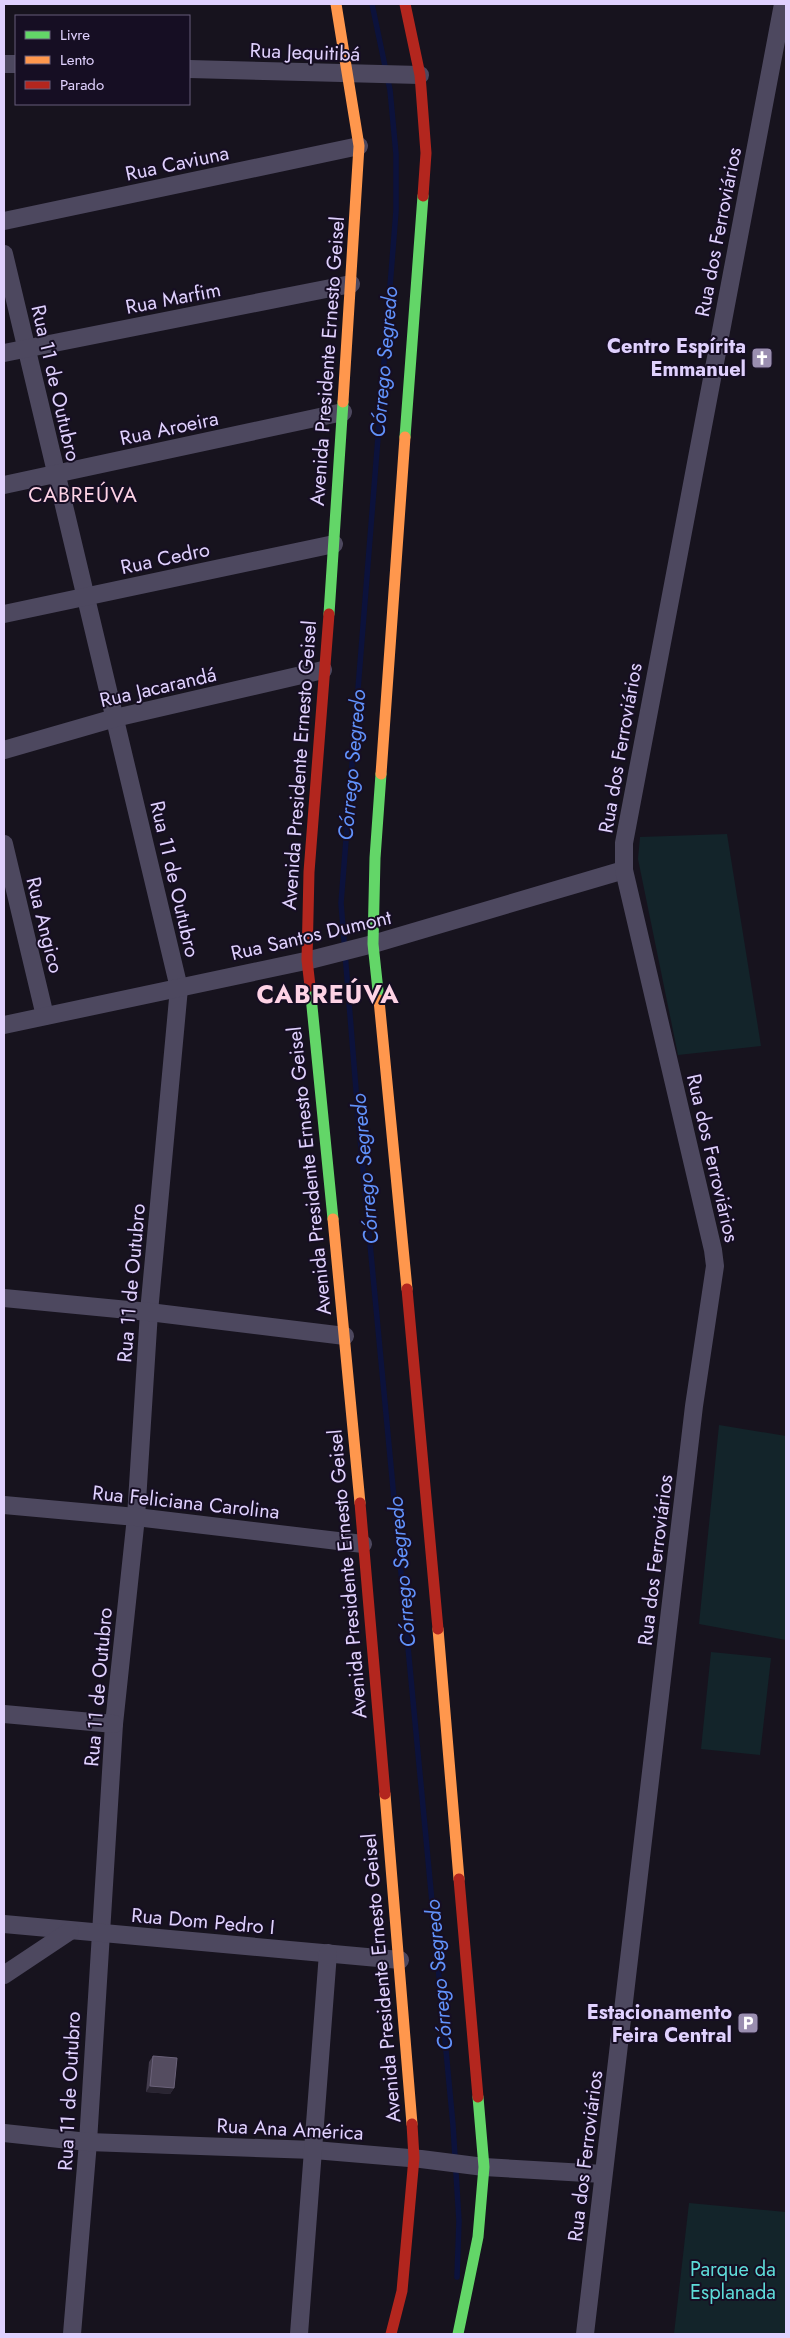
<svg xmlns="http://www.w3.org/2000/svg" width="790" height="2338" font-family="Jost,sans-serif">
<style>
.green{fill:#13242a}
.lines{fill:none;stroke-linecap:round;stroke-linejoin:round}
.stream{stroke:#0c123c;stroke-width:5.5}
.street{stroke:#4d485f;stroke-width:18}
.fast{stroke:#63d668;stroke-width:11}
.slow{stroke:#ff974d;stroke-width:11}
.jam{stroke:#b3261e;stroke-width:11}
.wall{fill:#433c4d}
.shaded-wall{fill:#2a2532}
.building{fill:#544c60;stroke:#6a6179}
.labels{text-anchor:middle;stroke-width:4;stroke-linejoin:round;paint-order:stroke}
.street-label{font-size:20px;fill:#e0d1fe;stroke:#160e23}
.poi-label{font-size:20px;font-weight:bold;fill:#e0d1fe;stroke:#160e23;text-anchor:end}
.park-label{font-size:20px;fill:#5edcd9;stroke:#160e23}
.water-label{font-size:21px;font-style:italic;fill:#6192fb;stroke:#160e23}
.neighbourhood-label{font-size:21px;letter-spacing:1px;fill:#fed3e5;stroke:#160e23}
.district-label{font-size:25px;font-weight:bold;letter-spacing:1px;fill:#fed3e5;stroke:#160e23}
</style>
<rect width="100%" height="100%" fill="#17131e"/>
<g class="green">
<polygon points="727,834 761,1046 678,1055 638,859 640,837"/>
<polygon points="719,1425 786,1436 786,1640 699,1624"/>
<polygon points="711,1652 771,1658 760,1755 701,1749"/>
<polygon points="689,2203 786,2212 786,2334 674,2334"/>
</g>
<g class="lines">
<polyline class="stream" points="372,4 390,90 396,154 396,211 341,903 359,1127 453,2125 459,2221 457,2277"/>
<g class="street">
<polyline points="4,64 16,64"/>
<polyline points="189,69 420,75"/>
<polyline points="4,221 359,146"/>
<polyline points="4,254 179,988 149,1312 136,1517 114,1724 88,2142 72,2334"/>
<polyline points="4,353 351,284"/>
<polyline points="4,485 343,412"/>
<polyline points="4,614 334,544"/>
<polyline points="4,750 115,718 323,670"/>
<polyline points="4,844 45,1016"/>
<polyline points="4,1025 310,960 373,944 624,870"/>
<polyline points="4,1298 149,1312 345,1336"/>
<polyline points="4,1505 136,1517 363,1544"/>
<polyline points="4,1714 114,1724"/>
<polyline points="4,1924 400,1960"/>
<polyline points="4,1975 70,1931"/>
<polyline points="4,2133 88,2142 314,2150 421,2159 484,2167 603,2174"/>
<polyline points="299,2334 328,1953"/>
<polyline points="585,2334 694,1406 715,1266 713,1250 624,870 624,843 783,4"/>
</g>
<g class="fast">
<polyline points="405,437 423,196"/>
<polyline points="329,614 343,402"/>
<polyline points="310,986 333,1219"/>
<polyline points="379,1000 373,944 375,858 381,774"/>
<polyline points="458,2334 478,2237 484,2167 478,2097"/>
</g>
<g class="slow">
<polyline points="336,4 359,146 343,402"/>
<polyline points="381,774 405,437"/>
<polyline points="379,1000 407,1289"/>
<polyline points="333,1219 360,1503"/>
<polyline points="438,1629 459,1879"/>
<polyline points="385,1794 412,2124"/>
</g>
<g class="jam">
<polyline points="405,4 420,75 426,153 423,196"/>
<polyline points="310,986 307,960 309,872 329,614"/>
<polyline points="407,1289 438,1629"/>
<polyline points="360,1503 385,1794"/>
<polyline points="459,1879 478,2097"/>
<polyline points="391,2334 402,2291 414,2158 412,2124"/>
</g>
</g>
<polygon class="wall" points="153,2056 174,2088 170,2094 146,2092 149,2062"/>
<polygon class="shaded-wall" points="150,2086 174,2088 170,2094 146,2092"/>
<polygon class="building" points="153,2056 177,2058 174,2088 150,2086"/>
<defs>
<g id="church-square" transform="scale(1.125)"><rect x="-9" y="-9" width="18" height="18" rx="4" fill="#9a8eb0" stroke="#160e23"/><path d="M-1.2-6h2.4v3.5h3.3v2.4h-3.3V6h-2.4V-.1h-3.3v-2.4h3.3Z" fill="#fff"/></g>
<g id="parking-square" transform="scale(1.125)"><rect x="-9" y="-9" width="18" height="18" rx="4" fill="#9a8eb0" stroke="#160e23"/><path d="M-3.5-5.5H1a3.5 3.5 0 0 1 0 7H-1V5.5H-3.5ZM-1-3.4V-.6H.8a1.4 1.4 0 0 0 0-2.8Z" fill="#fff"/></g>
</defs>
<g fill-rule="evenodd">
<use href="#church-square" x="762" y="358"/>
<use href="#parking-square" x="748" y="2023"/>
</g>
<g class="labels">
<g class="street-label">
<text transform="translate(305 52) rotate(2)" y="7">Rua Jequitibá</text>
<text transform="translate(177 163) rotate(-12)" y="7">Rua Caviuna</text>
<text transform="translate(718 232) rotate(-79)" y="7">Rua dos Ferroviários</text>
<text transform="translate(173 298) rotate(-11)" y="7">Rua Marfim</text>
<text transform="translate(327 361) rotate(-86)" y="7">Avenida Presidente Ernesto Geisel</text>
<text transform="translate(56 383) rotate(77)" y="7">Rua 11 de Outubro</text>
<text transform="translate(169 428) rotate(-12)" y="7">Rua Aroeira</text>
<text transform="translate(165 558) rotate(-12)" y="7">Rua Cedro</text>
<text transform="translate(158 687) rotate(-13)" y="7">Rua Jacarandá</text>
<text transform="translate(620 748) rotate(-80)" y="7">Rua dos Ferroviários</text>
<text transform="translate(299 765) rotate(-86)" y="7">Avenida Presidente Ernesto Geisel</text>
<text transform="translate(175 879) rotate(77)" y="7">Rua 11 de Outubro</text>
<text transform="translate(45 925) rotate(76)" y="7">Rua Angico</text>
<text transform="translate(311 935) rotate(-13)" y="7">Rua Santos Dumont</text>
<text transform="translate(713 1158) rotate(77)" y="7">Rua dos Ferroviários</text>
<text transform="translate(309 1171) rotate(-96)" y="7">Avenida Presidente Ernesto Geisel</text>
<text transform="translate(131 1283) rotate(-85)" y="7">Rua 11 de Outubro</text>
<text transform="translate(186 1502) rotate(6)" y="7">Rua Feliciana Carolina</text>
<text transform="translate(655 1560) rotate(-83)" y="7">Rua dos Ferroviários</text>
<text transform="translate(347 1574) rotate(-95)" y="7">Avenida Presidente Ernesto Geisel</text>
<text transform="translate(98 1687) rotate(-85)" y="7">Rua 11 de Outubro</text>
<text transform="translate(203 1921) rotate(5)" y="7">Rua Dom Pedro I</text>
<text transform="translate(381 1978) rotate(-95)" y="7">Avenida Presidente Ernesto Geisel</text>
<text transform="translate(69 2091) rotate(-87)" y="7">Rua 11 de Outubro</text>
<text transform="translate(290 2129) rotate(3)" y="7">Rua Ana América</text>
<text transform="translate(585 2156) rotate(-83)" y="7">Rua dos Ferroviários</text>
</g>
<g class="poi-label">
<text x="746" y="353">Centro Espírita<tspan x="746" dy="23">Emmanuel</tspan></text>
<text x="732" y="2019">Estacionamento<tspan x="732" dy="23">Feira Central</tspan></text>
</g>
<g class="park-label">
<text x="733" y="2276">Parque da<tspan x="733" dy="23">Esplanada</tspan></text>
</g>
<g class="water-label">
<text transform="translate(384 362) rotate(-85)" y="7">Córrego Segredo</text>
<text transform="translate(352 765) rotate(-85)" y="7">Córrego Segredo</text>
<text transform="translate(365 1169) rotate(-95)" y="7">Córrego Segredo</text>
<text transform="translate(402 1572) rotate(-95)" y="7">Córrego Segredo</text>
<text transform="translate(439 1975) rotate(-95)" y="7">Córrego Segredo</text>
</g>
<g class="neighbourhood-label">
<text x="83" y="502">CABREÚVA</text>
</g>
<g class="district-label">
<text x="328" y="1003">CABREÚVA</text>
</g>
</g>
<rect width="790" height="2338" fill="none" stroke="#e0d1fe" stroke-width="10"/>
<rect x="15" y="15" width="175" height="90" fill="#160e23" stroke="#675c7b"/>
<rect x="25" y="31" width="25" height="8" fill="#63d668" stroke="#675c7b"/>
<text x="60" y="40" font-size="15" fill="#e0d1fe">Livre</text>
<rect x="25" y="56" width="25" height="8" fill="#ff974d" stroke="#675c7b"/>
<text x="60" y="65" font-size="15" fill="#e0d1fe">Lento</text>
<rect x="25" y="81" width="25" height="8" fill="#b3261e" stroke="#675c7b"/>
<text x="60" y="90" font-size="15" fill="#e0d1fe">Parado</text>
</svg>
